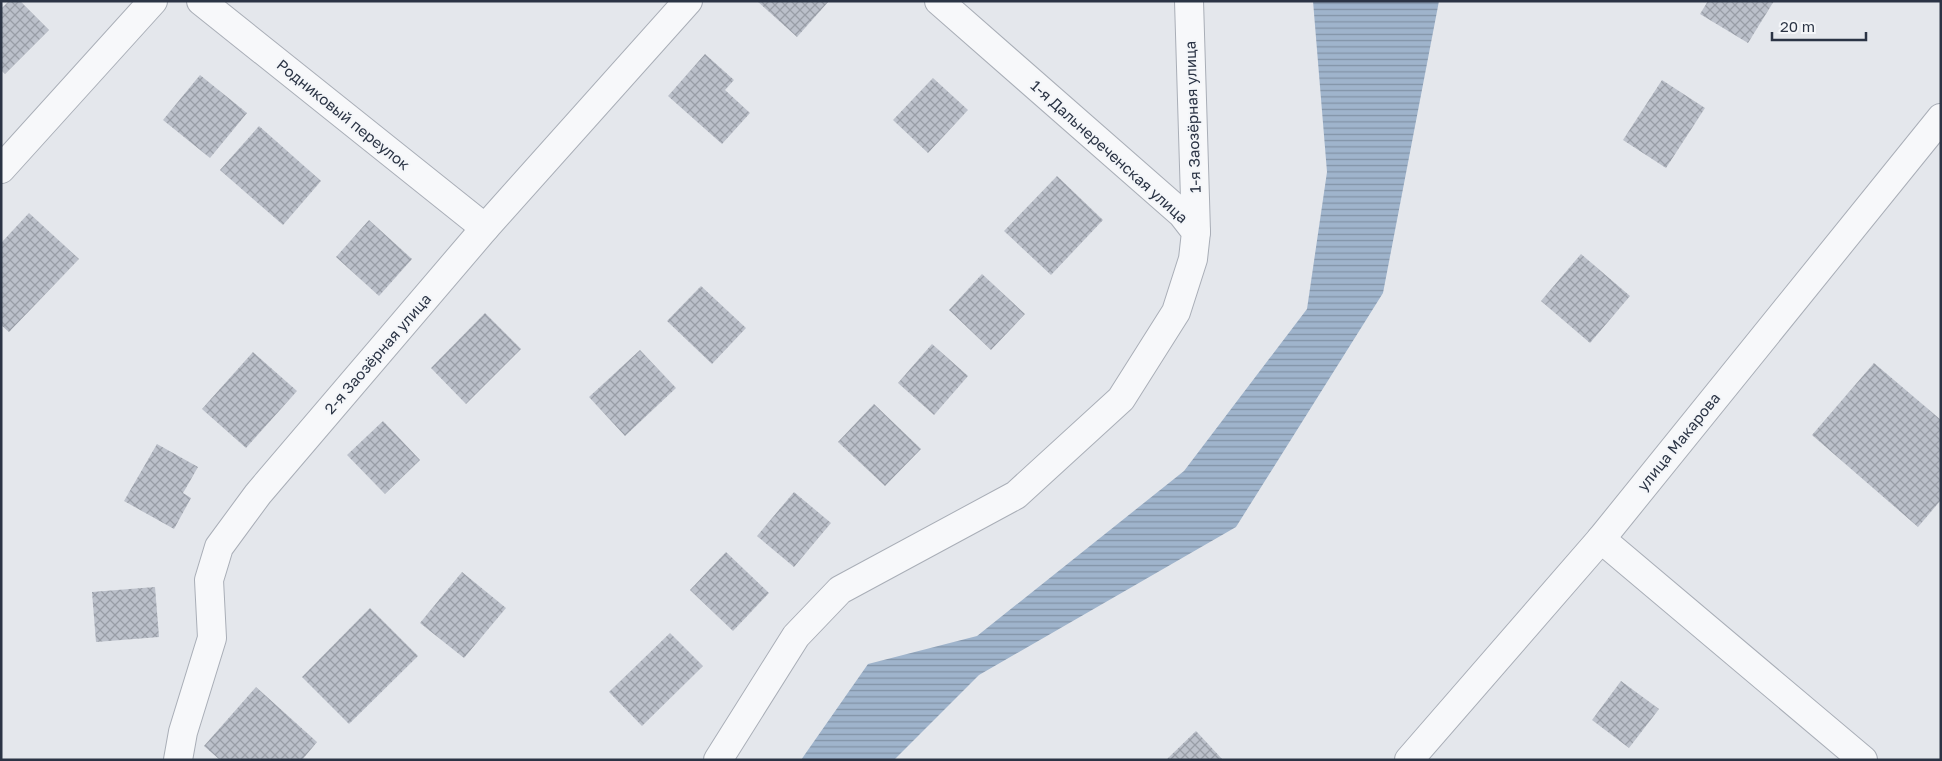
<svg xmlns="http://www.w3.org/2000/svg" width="1942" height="761" font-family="'Golos Text',sans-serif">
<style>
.water{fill:url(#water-rules)}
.building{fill:url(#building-cross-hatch)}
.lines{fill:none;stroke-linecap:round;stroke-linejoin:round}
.minor-casing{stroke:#a9aeb7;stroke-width:30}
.tertiary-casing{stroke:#a9aeb7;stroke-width:30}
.minor{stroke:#f7f8fa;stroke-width:28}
.tertiary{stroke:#f7f8fa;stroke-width:28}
.labels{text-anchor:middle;stroke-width:4;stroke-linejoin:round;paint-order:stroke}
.street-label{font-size:15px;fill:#2b3445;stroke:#f4f6f9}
</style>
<defs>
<pattern id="water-rules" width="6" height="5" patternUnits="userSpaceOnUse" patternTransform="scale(1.25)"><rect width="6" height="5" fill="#9fb4cc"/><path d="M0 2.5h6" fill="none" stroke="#8293a7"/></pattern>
<pattern id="building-cross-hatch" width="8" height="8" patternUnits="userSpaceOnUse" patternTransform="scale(1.25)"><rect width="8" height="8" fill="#bbc0ca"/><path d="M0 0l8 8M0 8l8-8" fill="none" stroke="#989da6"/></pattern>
</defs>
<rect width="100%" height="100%" fill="#e4e7ec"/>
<polygon class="water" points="1313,1 1439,1 1383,293 1236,527 979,675 894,760 801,760 868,664 977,636 1184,471 1307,309 1327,172"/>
<g class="building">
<polygon points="9,1 20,1 49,30 5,74 1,70 1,9"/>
<polygon points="757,1 829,1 797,37"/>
<polygon points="1708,1 1774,1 1748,43 1700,14"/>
<polygon points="705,54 734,80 725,90 750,113 722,144 668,96"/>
<polygon points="200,75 247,113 210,158 163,120"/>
<polygon points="933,78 968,110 928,153 893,120"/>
<polygon points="1662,80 1705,108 1666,168 1623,140"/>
<polygon points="259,126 321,181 283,225 220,170"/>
<polygon points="1057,176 1103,220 1051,275 1004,231"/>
<polygon points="29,213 79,259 9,332 1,325 1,243"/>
<polygon points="369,220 412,259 379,296 336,257"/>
<polygon points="1581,254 1630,296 1590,343 1541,301"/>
<polygon points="982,274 1025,314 991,350 949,310"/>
<polygon points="701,286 746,328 712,364 667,321"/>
<polygon points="485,313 521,349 466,404 431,368"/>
<polygon points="932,344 968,376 934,415 898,383"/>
<polygon points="640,350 676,388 625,436 589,397"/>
<polygon points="253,352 297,391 246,448 202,409"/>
<polygon points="1874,363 1941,420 1941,500 1918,527 1812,435"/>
<polygon points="874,404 921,449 885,486 838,442"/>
<polygon points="383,421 420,460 385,494 347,455"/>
<polygon points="157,444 198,467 183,493 191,498 174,529 124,501"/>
<polygon points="794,492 831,523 794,567 757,536"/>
<polygon points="726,552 769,593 733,631 690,590"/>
<polygon points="462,572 506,608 464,658 420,623"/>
<polygon points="155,587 159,637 96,642 92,592"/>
<polygon points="370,608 418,656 349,724 302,677"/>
<polygon points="670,633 703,666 642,726 609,692"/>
<polygon points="1621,681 1659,709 1629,748 1592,720"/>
<polygon points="256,687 317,742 302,760 220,760 204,746"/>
<polygon points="1196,731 1223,760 1166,760"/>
</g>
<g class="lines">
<g class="minor-casing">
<g id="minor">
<polyline points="201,1 485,228"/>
<polyline points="1189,1 1196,232"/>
<polyline points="1,169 153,1"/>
<polyline points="1601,539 1863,760"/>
<polyline points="178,760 183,732 212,638 209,580 219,547 258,494 485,228 688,1"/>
<polyline points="718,760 796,636 840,590 1016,495 1121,399 1176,312 1193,259 1196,232 1182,214 939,1"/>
</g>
</g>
<g class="tertiary-casing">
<polyline id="tertiary" points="1409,760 1601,539 1941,118"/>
</g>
<use href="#minor" class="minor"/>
<use href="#tertiary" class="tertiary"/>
</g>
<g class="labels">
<g class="street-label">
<text transform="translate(343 115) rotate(39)" y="5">Родниковый переулок</text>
<text transform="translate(1193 117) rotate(-92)" y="5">1-я Заозёрная улица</text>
<text transform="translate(1109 152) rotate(42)" y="5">1-я Дальнереченская улица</text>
<text transform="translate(378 354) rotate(-49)" y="5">2-я Заозёрная улица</text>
<text transform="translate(1679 442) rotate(-51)" y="5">улица Макарова</text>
</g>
</g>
<rect width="1942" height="761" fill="none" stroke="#2b3445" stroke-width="5"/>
<path d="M1772 32v8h94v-8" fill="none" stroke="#2b3445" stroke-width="2.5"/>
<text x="1780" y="32" font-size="15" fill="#2b3445" stroke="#f4f6f9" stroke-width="4" paint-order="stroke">20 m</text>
</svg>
